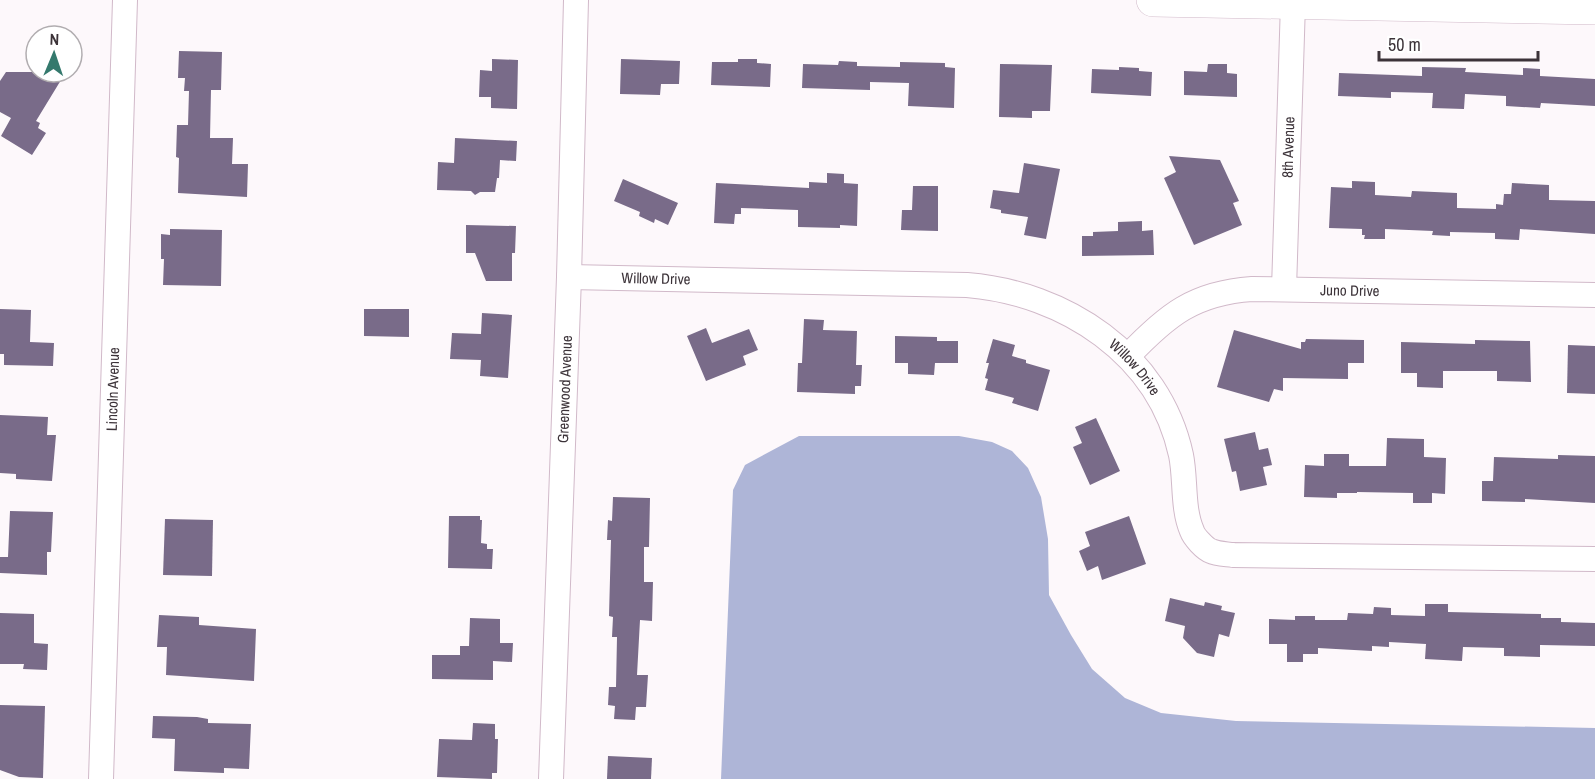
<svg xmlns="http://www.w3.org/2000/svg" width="1595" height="779" font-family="'Archivo Narrow',sans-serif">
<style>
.water{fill:#aeb5d7}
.building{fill:#796b89}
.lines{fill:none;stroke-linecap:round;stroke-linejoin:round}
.minor-casing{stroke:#d1b9c9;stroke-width:26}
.secondary-casing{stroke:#d1b9c9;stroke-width:34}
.minor{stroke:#fff;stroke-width:24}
.secondary{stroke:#fff;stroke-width:33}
.labels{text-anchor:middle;stroke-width:6;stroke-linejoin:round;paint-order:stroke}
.street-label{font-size:15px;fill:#3c3339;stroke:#fff}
</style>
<rect width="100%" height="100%" fill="#fdf8fb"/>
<polygon class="water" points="799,436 959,436 992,442 1012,451 1028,468 1041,497 1048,539 1049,595 1071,635 1092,669 1125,698 1161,713 1236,721 1595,728 1595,779 721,779 733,490 745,465"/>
<g class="building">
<polygon points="179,51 222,52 221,90 211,90 210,138 233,138 232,164 248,164 247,197 178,193 179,158 176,157 177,125 188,125 189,91 184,91 185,78 178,78"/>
<polygon points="492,59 518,60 517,109 491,108 491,97 479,97 480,70 492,71"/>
<polygon points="621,59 680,61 679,84 661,84 660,95 620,94"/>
<polygon points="738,59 757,59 757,63 771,64 770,87 711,85 712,62 738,62"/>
<polygon points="839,61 857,62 857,66 900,67 900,62 945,63 945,67 955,68 954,108 908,106 909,83 870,82 870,90 802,88 803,64 838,65"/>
<polygon points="1000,64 1052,65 1050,111 1032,111 1032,118 999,117"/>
<polygon points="1208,64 1227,64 1227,73 1237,74 1237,97 1184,95 1184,71 1207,72"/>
<polygon points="1119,67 1139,68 1139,71 1152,72 1151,96 1091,93 1092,69 1119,70"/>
<polygon points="1422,67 1466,68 1465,72 1523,75 1523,68 1540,69 1540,76 1595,79 1595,106 1541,103 1540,108 1506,106 1506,96 1465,94 1464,109 1432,108 1433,93 1391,92 1391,98 1338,96 1339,73 1422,76"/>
<polygon points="6,72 49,72 61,80 36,121 40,123 38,128 46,133 32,155 1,136 11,118 0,112 0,81"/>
<polygon points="455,138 517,141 516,161 500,160 499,178 497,178 495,192 480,192 475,195 471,191 437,190 438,162 454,163"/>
<polygon points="1169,156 1220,160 1239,201 1233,203 1242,225 1194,245 1164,178 1176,172"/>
<polygon points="1024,163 1060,169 1046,239 1024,235 1028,217 1001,213 1001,210 990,208 993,190 1019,193"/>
<polygon points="827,173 844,174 844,183 858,184 857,226 840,225 840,228 798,227 798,210 741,208 741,214 735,214 734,224 714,223 716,183 809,188 809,182 827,183"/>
<polygon points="623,179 678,203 668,225 655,219 654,223 639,216 640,212 614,201"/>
<polygon points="1352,181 1375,182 1375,195 1411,197 1412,191 1457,193 1457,208 1496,209 1496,204 1503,205 1504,194 1511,194 1512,183 1549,185 1549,200 1595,201 1595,234 1520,229 1519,240 1495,239 1495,233 1450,232 1450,236 1432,235 1433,231 1385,229 1385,239 1364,239 1365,235 1362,235 1362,229 1329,228 1331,187 1352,188"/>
<polygon points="913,186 938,186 938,231 901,230 902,210 912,210"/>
<polygon points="1142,221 1142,231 1153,230 1154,255 1082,256 1082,236 1093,236 1093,232 1118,231 1118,222"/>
<polygon points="466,225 516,226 515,253 512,253 512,281 486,281 475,253 466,253"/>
<polygon points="170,229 222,230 221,286 163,285 164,259 161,259 161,234 170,235"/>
<polygon points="0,309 31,310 30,342 54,343 53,366 4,365 4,354 0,354"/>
<polygon points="364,309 409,309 409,337 364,336"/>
<polygon points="482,313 512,315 508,378 480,376 481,360 450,359 452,333 481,334"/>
<polygon points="804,319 824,320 823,330 857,331 856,365 862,365 861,386 855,386 855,394 797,392 798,363 802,363"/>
<polygon points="706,328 712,343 749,329 758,350 743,356 746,365 706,381 687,336"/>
<polygon points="1234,330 1301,349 1301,342 1305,342 1306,339 1364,340 1364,363 1348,363 1348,379 1283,378 1283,391 1274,389 1269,402 1217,387"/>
<polygon points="895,336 937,337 937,341 958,341 958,363 935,363 934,375 908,374 908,363 895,363"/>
<polygon points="993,339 1015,345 1012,356 1026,360 1026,363 1050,370 1038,411 1012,403 1014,398 985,390 988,379 985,378 989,363 986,363"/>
<polygon points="1475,340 1530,341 1531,382 1497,381 1497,371 1443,371 1443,388 1417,387 1417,373 1401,373 1401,342 1475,344"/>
<polygon points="1568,345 1595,346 1595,394 1567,393"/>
<polygon points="0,415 48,417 47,435 56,435 52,481 16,479 16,474 0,473"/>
<polygon points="1096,418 1120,471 1090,485 1073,447 1082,443 1075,427"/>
<polygon points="1255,432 1259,450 1268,448 1272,465 1263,467 1267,485 1240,491 1236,471 1232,472 1224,439"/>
<polygon points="1387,438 1424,439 1424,457 1446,458 1445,494 1432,493 1432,503 1413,503 1413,493 1357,492 1357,493 1337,493 1337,498 1304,497 1305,465 1324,466 1324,454 1349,454 1349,466 1386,466"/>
<polygon points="1558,455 1595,456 1595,503 1525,499 1525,502 1482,501 1482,481 1493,481 1494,457 1558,459"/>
<polygon points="613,497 650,498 649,547 644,547 644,582 653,582 652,621 640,620 637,675 648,675 646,707 636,707 635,720 614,719 615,706 608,705 609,687 616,687 617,637 612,637 613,617 609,616 611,540 607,540 608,520 612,521"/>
<polygon points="10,511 53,512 51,552 47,552 47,575 0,573 0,557 8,557"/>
<polygon points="449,516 480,516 480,520 482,520 481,543 487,544 487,549 493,549 492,569 448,568"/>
<polygon points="1129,516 1146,564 1102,580 1098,566 1087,571 1079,551 1090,546 1085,532"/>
<polygon points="165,519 213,520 212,576 163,575"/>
<polygon points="1170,598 1204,606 1205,602 1222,606 1221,610 1235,613 1229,637 1219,634 1214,657 1197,653 1183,638 1185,626 1165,621"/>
<polygon points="1425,604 1448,604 1448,612 1541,614 1541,618 1561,618 1561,622 1595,623 1595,646 1540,645 1540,657 1504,656 1504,648 1463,647 1462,661 1425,659 1426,644 1389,642 1389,647 1372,646 1372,651 1318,648 1318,654 1303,654 1303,662 1287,662 1287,644 1269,644 1269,619 1295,620 1295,616 1315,616 1315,620 1347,620 1348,613 1373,614 1374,607 1391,608 1391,615 1425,616"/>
<polygon points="0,613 34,614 34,643 48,644 47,670 23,669 24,664 0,664"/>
<polygon points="159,615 199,617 199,625 256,629 254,681 166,675 167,647 157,647"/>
<polygon points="470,618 500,619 500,643 513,643 512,662 493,661 493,680 432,679 432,655 460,655 460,646 469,646"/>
<polygon points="0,705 45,706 43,778 19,777 0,770"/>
<polygon points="153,716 197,717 208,719 208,723 251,724 249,769 224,768 224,773 174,771 175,739 152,738"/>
<polygon points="473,723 495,724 495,739 498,739 497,773 492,773 492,779 437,777 439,739 472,740"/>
<polygon points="608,756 652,758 651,779 607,779"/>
</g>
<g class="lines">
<g class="minor-casing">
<g id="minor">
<path id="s1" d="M569,277L967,285C1065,293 1159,354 1181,455C1186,479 1182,508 1192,531C1194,537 1205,549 1211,551C1217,554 1226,554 1233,555L1595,559"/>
<path id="s2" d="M1284,289L1293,3"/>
<path id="s3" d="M1128,356C1167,315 1194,293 1252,289L1595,295"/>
<path id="s4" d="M101,779L125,0"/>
<path id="s5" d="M551,779L569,277L576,0"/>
</g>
</g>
<g class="secondary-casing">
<polyline id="secondary" points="1153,0 1595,8"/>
</g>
<use href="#minor" class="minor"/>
<use href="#secondary" class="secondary"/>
</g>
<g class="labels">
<g class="street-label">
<text dy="5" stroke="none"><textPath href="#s2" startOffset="142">8th Avenue</textPath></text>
<text dy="5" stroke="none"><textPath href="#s1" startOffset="87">Willow Drive</textPath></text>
<text dy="5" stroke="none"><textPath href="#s3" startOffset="243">Juno Drive</textPath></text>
<text dy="5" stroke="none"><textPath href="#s1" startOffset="590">Willow Drive</textPath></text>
<text dy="5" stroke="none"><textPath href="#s4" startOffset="390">Lincoln Avenue</textPath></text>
<text dy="5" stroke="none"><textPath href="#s5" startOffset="390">Greenwood Avenue</textPath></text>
</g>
</g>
<g transform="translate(54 54) rotate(2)"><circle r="28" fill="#ffffff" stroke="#b1adb0" stroke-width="1.5"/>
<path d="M0-4.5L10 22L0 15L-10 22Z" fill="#34796d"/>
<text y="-9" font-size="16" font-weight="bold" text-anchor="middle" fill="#3c3339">N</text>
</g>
<path d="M1379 51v9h159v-9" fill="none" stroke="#3c3339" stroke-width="3"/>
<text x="1388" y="51" font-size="18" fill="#3c3339" stroke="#ffffff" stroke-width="4.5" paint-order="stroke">50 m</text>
</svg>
